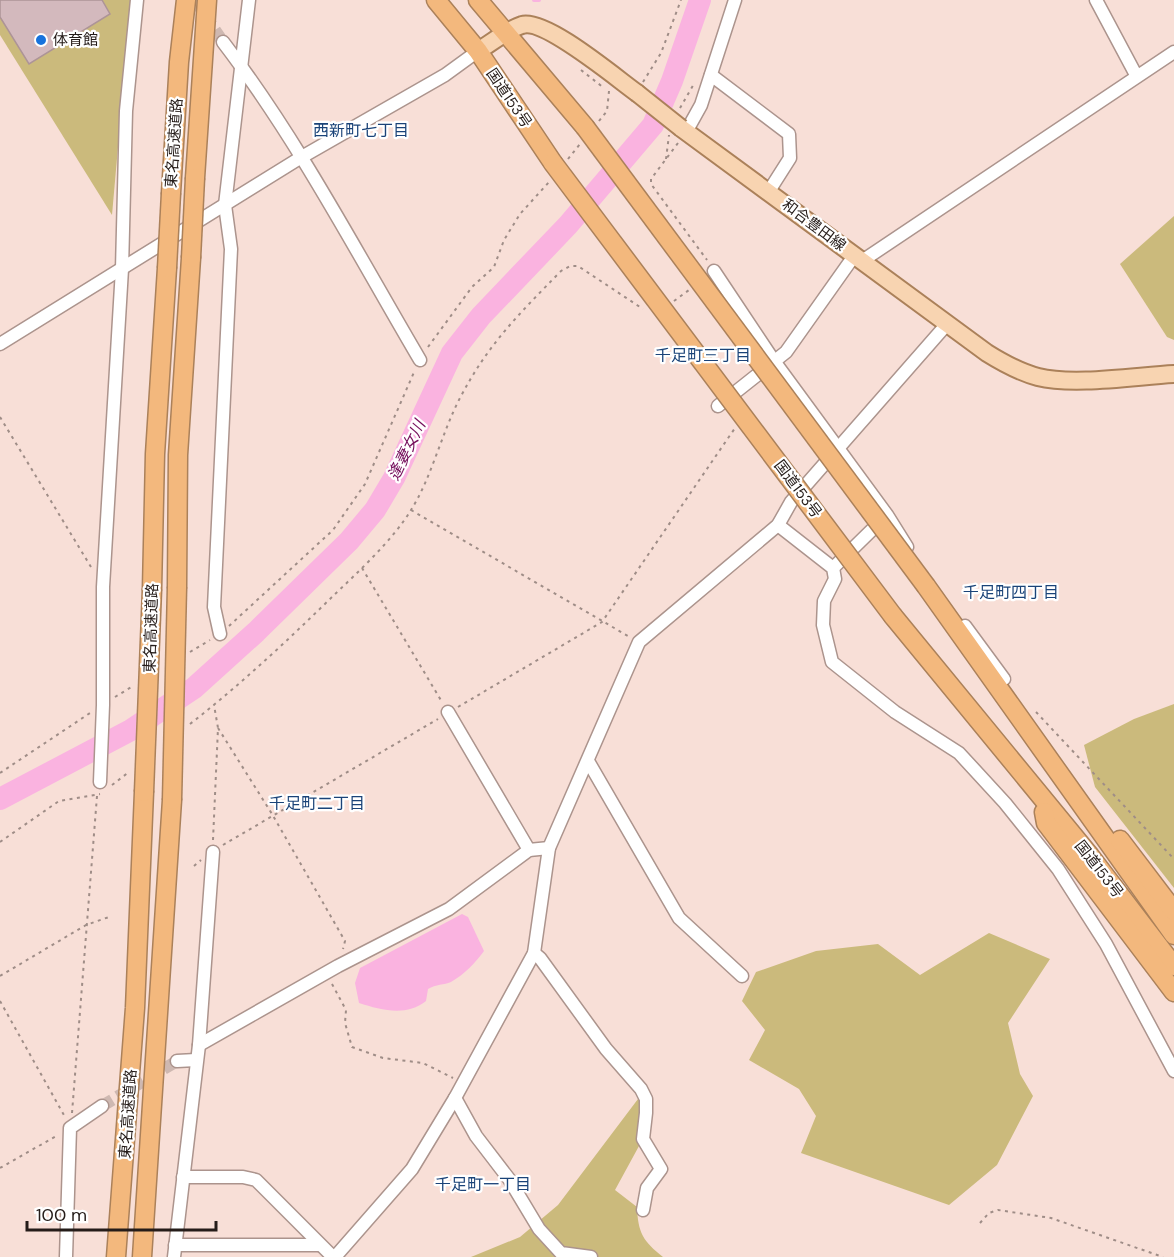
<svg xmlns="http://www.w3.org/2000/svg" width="1174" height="1257" font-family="'DM Sans','Noto Sans JP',sans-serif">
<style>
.green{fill:#cbba7c}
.water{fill:#fab3e0}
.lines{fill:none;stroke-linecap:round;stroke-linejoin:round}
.stream{stroke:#fab3e0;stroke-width:4}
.river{stroke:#fab3e0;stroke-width:22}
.building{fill:#d3b9bd;stroke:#ad9497;stroke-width:1.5}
.minor-tunnel{stroke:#ceb8b1;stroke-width:12;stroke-dasharray:12 6;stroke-linecap:butt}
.minor-casing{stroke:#ac948d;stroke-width:15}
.major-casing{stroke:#ab815a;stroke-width:20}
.highway-casing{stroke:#ab815a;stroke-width:21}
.path{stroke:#9f8d87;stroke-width:2;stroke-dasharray:3 4.5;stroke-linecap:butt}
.minor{stroke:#fff;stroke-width:12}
.major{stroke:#f8d4b1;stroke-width:16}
.highway{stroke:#f3b87d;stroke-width:18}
.major-bridge-casing{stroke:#ab815a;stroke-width:20;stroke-linecap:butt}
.highway-bridge-casing{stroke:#ab815a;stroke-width:21;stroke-linecap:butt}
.major-bridge{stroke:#f8d4b1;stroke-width:16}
.highway-bridge{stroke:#f3b87d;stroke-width:18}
.poi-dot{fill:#1773dd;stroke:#fff;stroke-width:2}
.labels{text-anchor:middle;stroke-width:4.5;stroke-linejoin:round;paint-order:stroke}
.poi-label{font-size:15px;fill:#251c19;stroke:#fff;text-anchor:start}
.street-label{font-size:15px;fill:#251c19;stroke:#fff}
.neighbourhood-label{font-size:16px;fill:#1a4378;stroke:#fff}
.water-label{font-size:16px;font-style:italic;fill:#76105d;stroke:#fff}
</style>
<rect width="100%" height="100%" fill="#f8dfd7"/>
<g class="green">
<polygon points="0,0 131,0 112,215 0,35"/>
<polygon points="1174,216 1174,340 1167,337 1120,264"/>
<polygon points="1174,704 1174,888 1095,787 1084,745 1134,719"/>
<polygon points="989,933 1050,959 1008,1023 1020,1074 1033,1096 997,1165 949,1205 801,1153 816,1116 799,1089 749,1060 765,1030 742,1001 756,972 816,951 878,944 920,975"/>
<path d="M641,1098L639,1146L615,1190L637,1207C638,1233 643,1241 663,1257H471L520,1237L558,1205L638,1099Z"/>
</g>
<path class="water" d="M462,914L468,917L484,951C475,963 465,974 451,982C444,985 436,984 428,989L426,1001C406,1017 381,1010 359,1003L355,983L360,968Z"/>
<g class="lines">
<polyline class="stream" points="534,0 539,0"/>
<polyline class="river" points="0,799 131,730 194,688 256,632 349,541 375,510 394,478 452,353 481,316 568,225 653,125 672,81 700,0"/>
</g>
<polygon class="building" points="0,0 102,0 110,14 29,64 0,17"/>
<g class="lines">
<g class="minor-tunnel">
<polyline points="195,0 223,42"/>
<polyline points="102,1106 177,1061"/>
</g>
<g class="minor-casing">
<g id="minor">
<polyline points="1096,0 1136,75"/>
<path d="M223,42C298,140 357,253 420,360"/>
<polyline points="711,75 789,134 790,158 769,191"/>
<polyline points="686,132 701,105 735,0"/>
<polyline points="862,261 1174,52"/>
<polyline points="714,271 774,361 887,515 907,547"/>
<polyline points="0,344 300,158 445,75 478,51"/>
<polyline points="718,406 786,352 854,256"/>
<polyline points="778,525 833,568 835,579 824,601 823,625 832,662 895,712 959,753 1005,803 1058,869 1106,944 1174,1071"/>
<polyline points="833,568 884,518"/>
<polyline points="965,626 1004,679"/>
<polyline points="220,634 214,607 231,249 225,205 249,0"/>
<polyline points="448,712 529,850"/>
<polyline points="588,761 679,918 742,976"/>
<polyline points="100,782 103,705 103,587 122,269 126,111 137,0"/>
<polyline points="534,953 540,958 606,1049 641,1089 646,1099 646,1113 643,1139 661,1169 647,1188 643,1210"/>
<polyline points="199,1045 338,966 449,909 529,850 549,848"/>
<polyline points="177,1061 196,1060"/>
<polyline points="455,1098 476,1136 509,1179 539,1229 561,1253 591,1257"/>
<polyline points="183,1177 243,1177 256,1180 333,1257"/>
<polyline points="175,1245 319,1245"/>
<polyline points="66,1257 70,1128 102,1106"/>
<polyline points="174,1257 199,1045 213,852"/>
<polyline points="335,1257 412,1169 455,1098 534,953 549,848 639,642 778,525 791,502 947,324"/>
</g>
</g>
<g class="major-casing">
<g id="major">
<path d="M478,51C491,43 507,30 522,25C545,18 616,78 637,93"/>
<path d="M681,128L987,353C1003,363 1019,372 1038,377C1074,386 1136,376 1174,374"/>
</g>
</g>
<g class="highway-casing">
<g id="highway">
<polyline points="436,0 478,51 553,163"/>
<polyline points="478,0 585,127"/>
<polyline points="195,178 207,0"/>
<polyline points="171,193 179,62 186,0"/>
<polyline points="926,586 1174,935"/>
<polyline points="177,587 178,455 191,258"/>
<polyline points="152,589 155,454 167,268"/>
<polyline points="893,616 1090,856 1174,966"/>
<polyline points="1044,812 1046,823 1174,992"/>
<polyline points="1120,840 1174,911"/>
<polyline points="116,1257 135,1008 144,792"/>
<polyline points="142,1257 172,800"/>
</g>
</g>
<g class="path">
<polyline points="581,70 604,88"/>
<polyline points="643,82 661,53 681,0"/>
<polyline points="680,108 695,82"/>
<polyline points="599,121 607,111 609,91"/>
<polyline points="678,143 651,179 651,184 707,260"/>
<polyline points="568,159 580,144"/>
<polyline points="666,159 669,135"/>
<polyline points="674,301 689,290"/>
<polyline points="428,347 472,287 494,267 504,240 520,214 549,182"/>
<polyline points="0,417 91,567"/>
<polyline points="411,510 628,636"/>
<polyline points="362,568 442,702"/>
<polyline points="229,626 333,530 365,484 415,370"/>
<polyline points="190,652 210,640"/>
<polyline points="115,697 133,686"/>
<polyline points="458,707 602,622 735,428"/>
<polyline points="1036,712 1174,859"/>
<path d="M190,724C240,685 286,642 332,597C357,573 393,540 411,510C431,479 442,432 460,398C488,344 519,314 561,271L570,266H578L643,309"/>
<polyline points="218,728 272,814 345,941 343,949"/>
<polyline points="0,773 90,713"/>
<polyline points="112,785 129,772"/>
<polyline points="213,840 218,728 214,705"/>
<polyline points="0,842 59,801 100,794"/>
<polyline points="223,845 438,719"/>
<polyline points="194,866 201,860"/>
<polyline points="0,976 86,925 109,917"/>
<polyline points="332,984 346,1010 345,1023 352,1047 383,1058 423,1063 453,1078"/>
<polyline points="0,1001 65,1117"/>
<polyline points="72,1113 97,796"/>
<polyline points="0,1168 58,1135"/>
<polyline points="980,1223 989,1213 998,1210 1051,1218 1163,1257"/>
</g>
<use href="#minor" class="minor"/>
<use href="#major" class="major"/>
<use href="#highway" class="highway"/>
<g class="major-bridge-casing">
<polyline id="major-bridge" points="637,93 681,128"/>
</g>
<g class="highway-bridge-casing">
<g id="highway-bridge">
<polyline points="585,127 926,586"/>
<polyline points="553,163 893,616"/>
<polyline points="191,258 195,178"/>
<polyline points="167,268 171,193"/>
<polyline points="144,792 152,589"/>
<polyline points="172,800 177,587"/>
</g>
</g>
<use href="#major-bridge" class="major-bridge"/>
<use href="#highway-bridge" class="highway-bridge"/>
</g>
<circle class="poi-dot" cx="41" cy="40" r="6"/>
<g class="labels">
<g class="poi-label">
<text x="53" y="45">体育館</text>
</g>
<g class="street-label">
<text transform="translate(509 98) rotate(56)" y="5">国道153号</text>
<text transform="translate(174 143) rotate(-86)" y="5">東名高速道路</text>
<text transform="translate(814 225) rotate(37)" y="5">和合豊田線</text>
<text transform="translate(798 489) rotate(53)" y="5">国道153号</text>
<text transform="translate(151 628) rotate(-88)" y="5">東名高速道路</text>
<text transform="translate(1099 869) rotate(52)" y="5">国道153号</text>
<text transform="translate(128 1114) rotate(-86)" y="5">東名高速道路</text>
</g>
<g class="neighbourhood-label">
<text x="361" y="136">西新町七丁目</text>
<text x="703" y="361">千足町三丁目</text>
<text x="1011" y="598">千足町四丁目</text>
<text x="317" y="809">千足町二丁目</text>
<text x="483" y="1190">千足町一丁目</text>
</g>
<g class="water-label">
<text transform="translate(406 450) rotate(-64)" y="6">逢妻女川</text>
</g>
</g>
<path d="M27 1221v9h189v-9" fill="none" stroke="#251c19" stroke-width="3"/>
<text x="36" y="1221" font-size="18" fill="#251c19" stroke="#ffffff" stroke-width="4.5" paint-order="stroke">100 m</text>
</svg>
